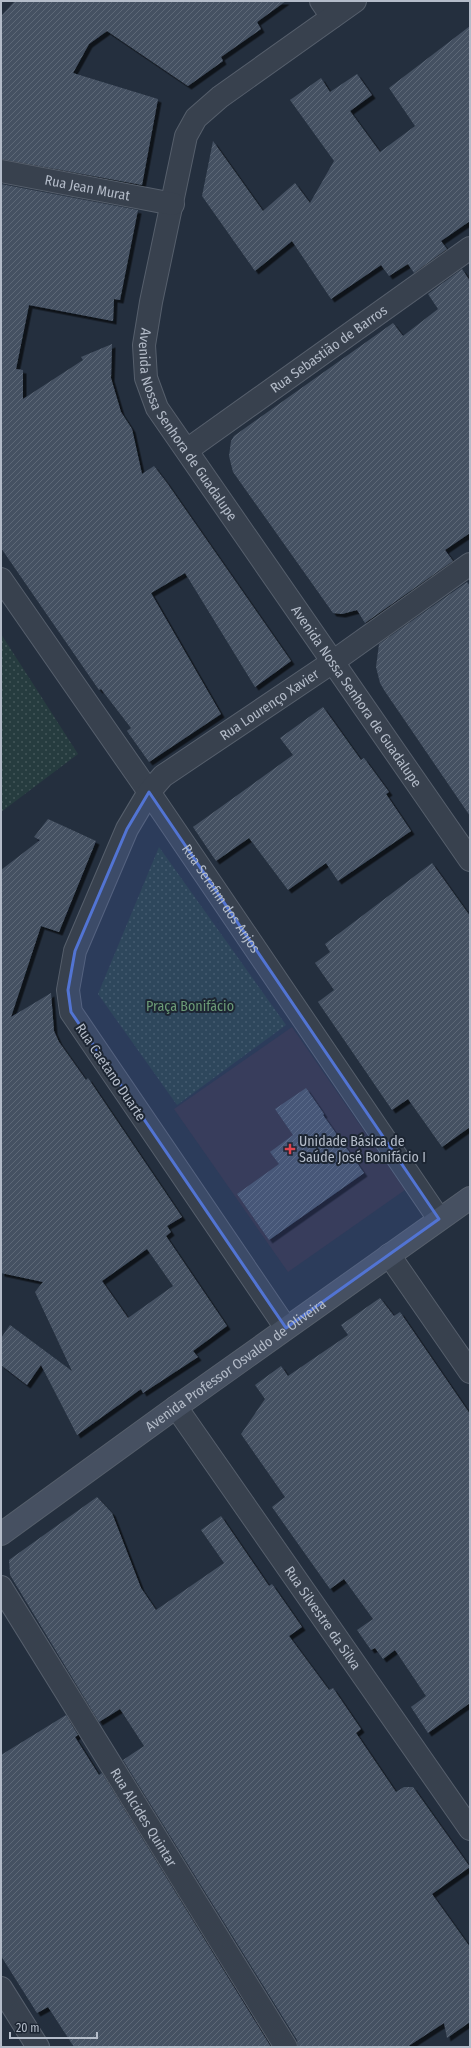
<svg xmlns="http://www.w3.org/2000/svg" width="471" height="2048" font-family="'Fira Sans Condensed',sans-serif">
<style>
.medical{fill:#32303f}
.grass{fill:url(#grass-dots)}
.building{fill:url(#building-hatch);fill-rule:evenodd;filter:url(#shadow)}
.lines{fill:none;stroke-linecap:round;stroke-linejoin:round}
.street-casing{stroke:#565f6c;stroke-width:24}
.secondary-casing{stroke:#565f6c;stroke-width:24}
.street{stroke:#38414e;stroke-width:22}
.secondary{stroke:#465061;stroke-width:22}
.marked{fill:#5274d3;fill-opacity:0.2;stroke:#5274d3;stroke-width:3;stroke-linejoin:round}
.health-dot{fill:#e0444e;stroke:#1d2633;stroke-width:1.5}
.labels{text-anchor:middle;stroke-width:4;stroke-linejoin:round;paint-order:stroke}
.street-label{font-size:14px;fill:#b4bcc9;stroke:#1d2633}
.park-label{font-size:14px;fill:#6b9a76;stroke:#1d2633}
.poi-label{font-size:14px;fill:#b4bcc9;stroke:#1d2633;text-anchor:start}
</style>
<defs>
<pattern id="grass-dots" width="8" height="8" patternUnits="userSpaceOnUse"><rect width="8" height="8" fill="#263c3f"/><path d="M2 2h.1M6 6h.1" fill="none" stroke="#435659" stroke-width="1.8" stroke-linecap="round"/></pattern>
<pattern id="building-hatch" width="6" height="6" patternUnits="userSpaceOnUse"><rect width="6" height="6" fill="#455162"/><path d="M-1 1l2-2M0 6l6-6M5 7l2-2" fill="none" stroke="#5d6877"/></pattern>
<filter id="shadow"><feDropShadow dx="3.5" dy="3.5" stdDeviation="0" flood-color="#0009"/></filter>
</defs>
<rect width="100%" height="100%" fill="#242f3e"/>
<polygon class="medical" points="292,1027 405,1190 288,1272 174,1109"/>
<g class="grass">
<polygon points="1,634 78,754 1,812"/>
<polygon points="159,847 286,1025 177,1105 98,994"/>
</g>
<g class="building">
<polygon points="15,1 286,1 257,22 261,29 221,57 223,61 188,86 107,31 89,44 73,73 158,99 142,185 1,159 1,16"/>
<polygon points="470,26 470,221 441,241 447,249 414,273 408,264 389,276 381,265 331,299 292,241 255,271 202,196 213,141 263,211 295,183 310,203 334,161 290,100 321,78 330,92 357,74 372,95 350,111 380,152 415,126 389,88"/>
<polygon points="1,184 138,210 120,300 114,299 113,321 29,305 16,369 23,370 23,399 83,360 81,357 112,344 111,378 121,412 132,429 142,474 154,466 167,483 291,661 255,687 185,573 151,593 221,714 149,762 127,731 131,728 101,689 99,690 1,548"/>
<polygon points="462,269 470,281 470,533 445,550 453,561 365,623 357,610 342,614 333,613 233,472 229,456 231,441 234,436 393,323 403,336 438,309 428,294"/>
<polygon points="467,582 470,586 470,816 384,690 380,683 376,667 379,644"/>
<polygon points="323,707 361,760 364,758 389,792 386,794 411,831 338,881 326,863 288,890 249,838 216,861 193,827 293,755 280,738"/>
<path d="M48,819L96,841L59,932L41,926L11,1017L51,993L54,1031L59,1042L86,1080L88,1078L182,1217L167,1226L171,1232L166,1236L227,1326L193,1351L198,1357L143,1393L141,1389L77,1435L41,1365L27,1385L1,1365V1338L10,1325L72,1371L35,1292L43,1282L1,1273V870L40,840L34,837ZM147,1249L173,1286L128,1318L102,1281Z"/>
<polygon points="432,863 470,916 470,1127 442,1147 408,1099 392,1110 351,1050 318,1002 334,990 315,963 330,952 325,944"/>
<polygon points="306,1088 324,1114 323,1115 364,1173 269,1240 237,1194 279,1164 270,1152 293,1135 275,1109"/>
<polygon points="380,1298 394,1316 400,1312 470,1414 470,1703 428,1733 411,1707 426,1696 395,1650 383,1659 375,1648 371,1650 357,1630 373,1619 344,1579 330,1589 272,1507 285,1497 241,1434 265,1399 255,1385 281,1366 288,1376 348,1335 341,1325"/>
<polygon points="97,1497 112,1513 141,1588 156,1610 224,1563 201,1530 221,1516 269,1586 272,1584 302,1627 289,1636 329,1690 333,1688 361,1729 356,1733 396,1792 404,1787 413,1787 470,1867 432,1894 470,1947 470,2022 447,2038 444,2023 407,2047 298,2047 297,2040 123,1760 144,1746 120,1709 99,1722 10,1575 9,1560"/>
<polygon points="66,1715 78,1735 75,1737 99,1775 102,1773 271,2047 74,2047 48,2007 37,2013 1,1956 1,1755"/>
</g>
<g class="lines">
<g class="street-casing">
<g id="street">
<polyline points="321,1 332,17"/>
<path id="s1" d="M355,1L220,97L196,118L186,136L151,302L144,345L146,378L157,408L470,860"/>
<path id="s2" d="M1,171L173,204"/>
<path id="s3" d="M187,450L470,248"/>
<path id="s4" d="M1,579L149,792L439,1219"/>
<polyline points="389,1255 470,1372"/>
<path id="s5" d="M286,1328L71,1012L68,990L75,951L127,829L149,792L163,776L334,661L470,564"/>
<path id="s6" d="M176,1407L470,1829"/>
<path id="s7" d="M1,1587L286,2047"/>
<polyline points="1,1988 38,2047"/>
</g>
</g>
<g class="secondary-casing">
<g id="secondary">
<path id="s8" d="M1,1534L176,1407L470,1198"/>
</g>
</g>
<use href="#street" class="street"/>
<use href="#secondary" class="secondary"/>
</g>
<path class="marked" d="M149,792L439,1219L286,1328L71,1012L68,990L75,951L127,829Z"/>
<path class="health-dot" d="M288 1143h4v4h4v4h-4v4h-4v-4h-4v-4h4z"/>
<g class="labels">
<g class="street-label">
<text dy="5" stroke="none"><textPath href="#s2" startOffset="88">Rua Jean Murat</textPath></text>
<text dy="5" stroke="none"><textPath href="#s3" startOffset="174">Rua Sebastião de Barros</textPath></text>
<text dy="5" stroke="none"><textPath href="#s1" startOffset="523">Avenida Nossa Senhora de Guadalupe</textPath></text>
<text dy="5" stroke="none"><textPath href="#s1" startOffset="847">Avenida Nossa Senhora de Guadalupe</textPath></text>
<text dy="5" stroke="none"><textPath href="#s5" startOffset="769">Rua Lourenço Xavier</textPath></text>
<text dy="5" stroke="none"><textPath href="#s4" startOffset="388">Rua Serafim dos Anjos</textPath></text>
<text transform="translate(111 1072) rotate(56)" y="5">Rua Caetano Duarte</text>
<text dy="5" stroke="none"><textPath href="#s8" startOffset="289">Avenida Professor Osvaldo de Oliveira</textPath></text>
<text dy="5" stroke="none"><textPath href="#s6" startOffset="257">Rua Silvestre da Silva</textPath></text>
<text dy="5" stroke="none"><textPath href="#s7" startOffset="271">Rua Alcides Quintar</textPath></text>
</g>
<g class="park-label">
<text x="190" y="1011">Praça Bonifácio</text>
</g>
<g class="poi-label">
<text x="299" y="1146">Unidade Básica de<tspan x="299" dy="16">Saúde José Bonifácio I</tspan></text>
</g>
</g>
<rect width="471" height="2048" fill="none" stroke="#b4bcc9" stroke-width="4"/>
<path d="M10 2032v6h87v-6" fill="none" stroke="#b4bcc9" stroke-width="2"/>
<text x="16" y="2032" font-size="12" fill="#b4bcc9" stroke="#1d2633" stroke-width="3" paint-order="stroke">20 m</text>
</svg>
